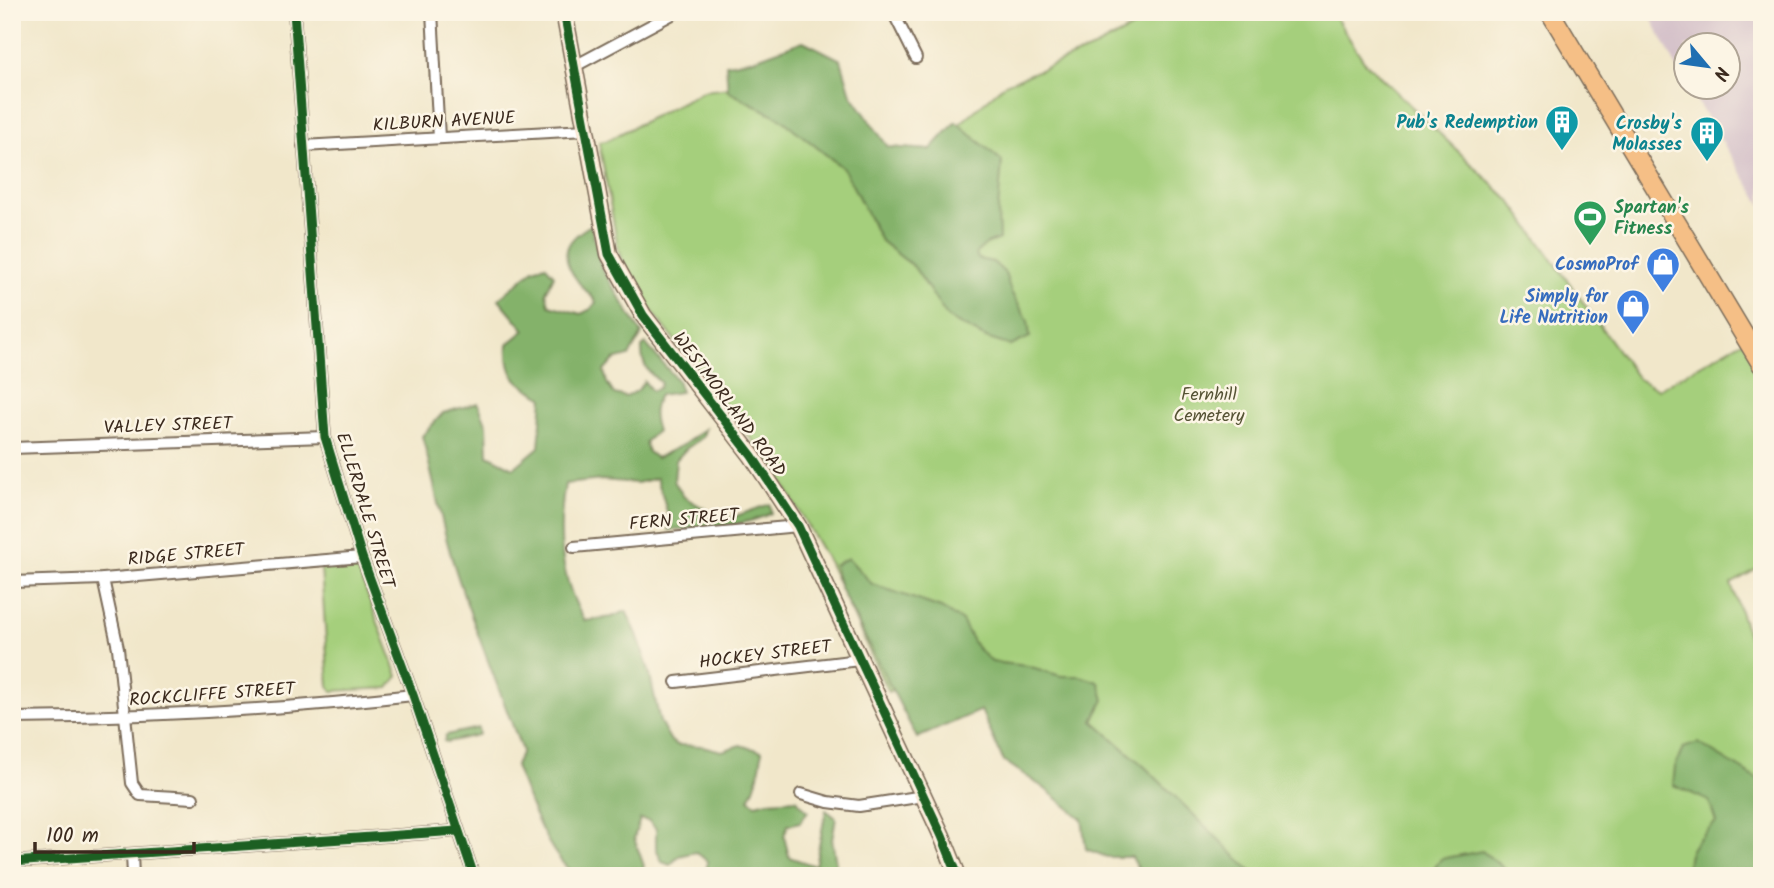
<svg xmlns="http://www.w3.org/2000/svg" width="1774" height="888" font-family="Kalam,sans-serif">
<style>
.industrial{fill:#d2bdc7}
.green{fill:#a5cf7b;stroke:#707c4c;stroke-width:2}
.forest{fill:#84b26b;stroke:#606e44;stroke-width:2}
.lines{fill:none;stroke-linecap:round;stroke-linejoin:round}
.street-casing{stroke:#7b6c5a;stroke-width:14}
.secondary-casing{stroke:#7b6c5a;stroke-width:19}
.primary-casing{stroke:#7b6c5a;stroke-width:21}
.street{stroke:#fff;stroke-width:10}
.secondary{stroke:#fbe5cf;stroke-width:16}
.primary{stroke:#f5bf86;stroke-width:18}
.cycleway-casing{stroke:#fcf5e5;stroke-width:13}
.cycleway{stroke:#1b5e20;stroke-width:9}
.labels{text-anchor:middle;stroke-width:5;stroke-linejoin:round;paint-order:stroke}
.street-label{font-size:18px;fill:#3b2a1e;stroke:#fcf5e5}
.culture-label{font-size:18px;font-weight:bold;fill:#0d838f;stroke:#fcf5e5;text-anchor:end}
.leisure-label{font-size:18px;font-weight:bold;fill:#27864d;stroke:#fcf5e5;text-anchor:start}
.shop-label{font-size:18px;font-weight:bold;fill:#366cbe;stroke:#fcf5e5;text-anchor:end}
.park-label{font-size:18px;fill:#565335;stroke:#fcf5e5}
</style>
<rect width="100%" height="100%" fill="#fcf5e5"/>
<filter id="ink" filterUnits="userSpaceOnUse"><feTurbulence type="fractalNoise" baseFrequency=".0143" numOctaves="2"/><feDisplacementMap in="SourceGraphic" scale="14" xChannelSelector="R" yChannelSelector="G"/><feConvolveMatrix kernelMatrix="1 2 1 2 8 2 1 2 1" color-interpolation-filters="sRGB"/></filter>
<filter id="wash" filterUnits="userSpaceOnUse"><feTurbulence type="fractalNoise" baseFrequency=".00686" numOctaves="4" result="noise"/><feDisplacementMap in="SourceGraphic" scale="28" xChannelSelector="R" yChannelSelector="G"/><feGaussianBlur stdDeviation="1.57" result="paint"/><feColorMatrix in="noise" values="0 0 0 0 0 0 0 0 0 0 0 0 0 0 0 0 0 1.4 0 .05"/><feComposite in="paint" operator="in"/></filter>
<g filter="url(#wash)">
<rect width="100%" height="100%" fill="#f1e7ca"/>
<polygon class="industrial" points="1648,12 1762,12 1762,205 1688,88 1728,88 1728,46 1686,46 1686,85"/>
<g class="green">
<polygon points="1162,12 1332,12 1364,61 1512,203 1638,379 1658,389 1746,339 1762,365 1762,566 1731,584 1762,678 1762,876 1179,876 957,657 888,692 829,563 774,468 639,294 619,253 599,142 606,141 703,91 831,77 888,147 930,150 1005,84 1096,47"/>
<polygon points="355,562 398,676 389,688 332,691 329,686 321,568"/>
</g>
<g class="forest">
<polygon points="803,41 841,60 851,94 888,147 930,150 956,122 1002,161 998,210 999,239 986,244 976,253 978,259 993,262 1005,273 1011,292 1028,321 1030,337 1011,346 986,338 948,318 914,267 881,241 844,169 780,118 728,91 726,64 754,59"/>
<path d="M591,225L601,267L642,334L629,356L614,360L604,371L607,383L614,394L626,397L638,390L644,381L652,391L659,388L661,383C648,372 641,365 642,347L646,344L677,380L681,392L659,395C652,409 652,416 657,431L645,442L648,452L656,458L683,445L705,429L703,437L686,449L676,460L674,481L684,497L716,515L730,518L770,504L771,513C742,528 701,528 669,530L668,515L657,478L637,483L602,480L565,484C557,532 559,578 585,621L612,617L626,611L637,634L649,671L660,722L671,741L677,745L702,746L722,751L740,745L762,751C761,769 758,783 749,799L756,804L768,801L796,799L808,811L800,822L788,825L784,836L789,857L815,866L826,810L836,818L832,839L838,876H707V861L696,852L679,856L670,865L662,862L656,848V829L649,821L640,819L634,838L644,866L640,876H630L623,869C609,873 596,879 581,876C552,869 525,792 515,766L522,751C498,684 470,620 450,552C439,514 433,475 422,436L443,413L478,403L487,426L488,455L514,468L539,447L543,397C516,382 506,377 508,344L525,330L499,299L534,269L545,265L554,275L546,292L549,305L581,314L591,309L596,302C591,294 582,288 577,280C558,255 565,240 591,225Z"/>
<polygon points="848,558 872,584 941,608 962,621 976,647 992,662 1028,666 1061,676 1080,676 1099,682 1104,700 1093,721 1147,769 1256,876 1142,876 1132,857 1107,857 1086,849 1082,819 1044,788 1003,760 981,710 917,738 840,588 834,565"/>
<polygon points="478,728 479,734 477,735 447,742 444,741 446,735"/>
<path d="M1698,743L1762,782V876H1689C1682,850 1699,838 1716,822L1709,801L1673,785L1675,767L1683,748Z"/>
<polygon points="1482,851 1514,876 1429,876 1441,859"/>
</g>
</g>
<g filter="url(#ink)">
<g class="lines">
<g class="street-casing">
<g id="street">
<polyline points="294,12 325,437 362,557 413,695 474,876"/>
<polyline points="432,12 439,138"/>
<polyline points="893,12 916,58"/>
<polyline points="575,66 676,12"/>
<polyline points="303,146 586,130"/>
<polyline points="12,448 325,437"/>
<polyline points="574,547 798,526"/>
<polyline points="103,579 118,648 132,783 140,795 193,798"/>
<polyline points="12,582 103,579 362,557"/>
<polyline points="676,682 859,660"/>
<path d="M12,718C147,717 280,710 413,695"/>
<polyline points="801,794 828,802 859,806 924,796"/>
<polyline points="132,854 133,876"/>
<polyline points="12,862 457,831"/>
</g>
</g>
<g class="secondary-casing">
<polyline id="secondary" points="564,12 609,254 643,315 752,456 798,526 942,836 958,876"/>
</g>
<g class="primary-casing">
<polyline id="primary" points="1550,12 1762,365"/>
</g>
<use href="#street" class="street"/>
<use href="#secondary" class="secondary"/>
<use href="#primary" class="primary"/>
<g class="cycleway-casing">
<g id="cycleway">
<polyline points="294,12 325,437 362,557 413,695 474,876"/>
<polyline points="564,12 609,254 643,315 752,456 798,526 942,836 958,876"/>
<polyline points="12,862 457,831"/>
</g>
</g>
<use href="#cycleway" class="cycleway"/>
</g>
</g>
<defs>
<g id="building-pin" transform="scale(1.75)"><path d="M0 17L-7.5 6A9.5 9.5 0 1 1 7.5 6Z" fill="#0f9aa8" stroke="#fcf5e5"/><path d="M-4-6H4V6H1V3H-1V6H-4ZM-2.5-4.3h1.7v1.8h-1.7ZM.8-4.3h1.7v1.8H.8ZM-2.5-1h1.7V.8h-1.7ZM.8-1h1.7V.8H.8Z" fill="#fff"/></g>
<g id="stadium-pin" transform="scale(1.75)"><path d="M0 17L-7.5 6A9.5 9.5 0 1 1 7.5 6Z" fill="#2e9e5b" stroke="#fcf5e5"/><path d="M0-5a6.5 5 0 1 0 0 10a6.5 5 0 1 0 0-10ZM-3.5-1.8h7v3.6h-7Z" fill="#fff"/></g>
<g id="shop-pin" transform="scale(1.75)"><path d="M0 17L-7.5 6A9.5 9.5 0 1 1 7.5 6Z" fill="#3f7fe0" stroke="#fcf5e5"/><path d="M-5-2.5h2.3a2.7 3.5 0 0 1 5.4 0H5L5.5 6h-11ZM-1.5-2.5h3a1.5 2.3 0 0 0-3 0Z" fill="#fff"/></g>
</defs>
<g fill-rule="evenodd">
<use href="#building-pin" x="1562" y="122"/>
<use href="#building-pin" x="1707" y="133"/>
<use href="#stadium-pin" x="1590" y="217"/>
<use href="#shop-pin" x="1663" y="264"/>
<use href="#shop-pin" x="1633" y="306"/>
</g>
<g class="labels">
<g class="street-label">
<text transform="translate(444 121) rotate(-3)" y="6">KILBURN AVENUE</text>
<text transform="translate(730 404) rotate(53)" y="6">WESTMORLAND ROAD</text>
<text transform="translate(168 425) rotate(-2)" y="6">VALLEY STREET</text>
<text transform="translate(366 510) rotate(73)" y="6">ELLERDALE STREET</text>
<text transform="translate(684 519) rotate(-5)" y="6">FERN STREET</text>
<text transform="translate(186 554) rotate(-5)" y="6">RIDGE STREET</text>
<text transform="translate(765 654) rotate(-7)" y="6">HOCKEY STREET</text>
<text transform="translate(212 694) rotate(-4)" y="6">ROCKCLIFFE STREET</text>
</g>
<g class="culture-label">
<text x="1538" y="128">Pub's Redemption</text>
<text x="1682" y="129">Crosby's<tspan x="1682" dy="21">Molasses</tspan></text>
</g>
<g class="leisure-label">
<text x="1614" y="213">Spartan's<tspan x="1614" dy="21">Fitness</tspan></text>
</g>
<g class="shop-label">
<text x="1638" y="270">CosmoProf</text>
<text x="1608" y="302">Simply for<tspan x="1608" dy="21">Life Nutrition</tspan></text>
</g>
<g class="park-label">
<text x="1209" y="400">Fernhill<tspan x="1209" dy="21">Cemetery</tspan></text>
</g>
</g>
<rect width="1774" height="888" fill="none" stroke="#fcf5e5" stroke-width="42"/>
<g transform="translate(1707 66) rotate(119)"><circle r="33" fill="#fcf5e5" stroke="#afa495" stroke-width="2"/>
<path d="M0-5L12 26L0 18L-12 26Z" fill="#1f6fb2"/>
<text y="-10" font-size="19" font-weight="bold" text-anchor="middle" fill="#3b2a1e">N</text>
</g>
<path d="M35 842v10h159v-10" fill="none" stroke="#3b2a1e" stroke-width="3.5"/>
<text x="46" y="842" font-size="21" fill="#3b2a1e" stroke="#fcf5e5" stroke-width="5" paint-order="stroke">100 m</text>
</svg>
